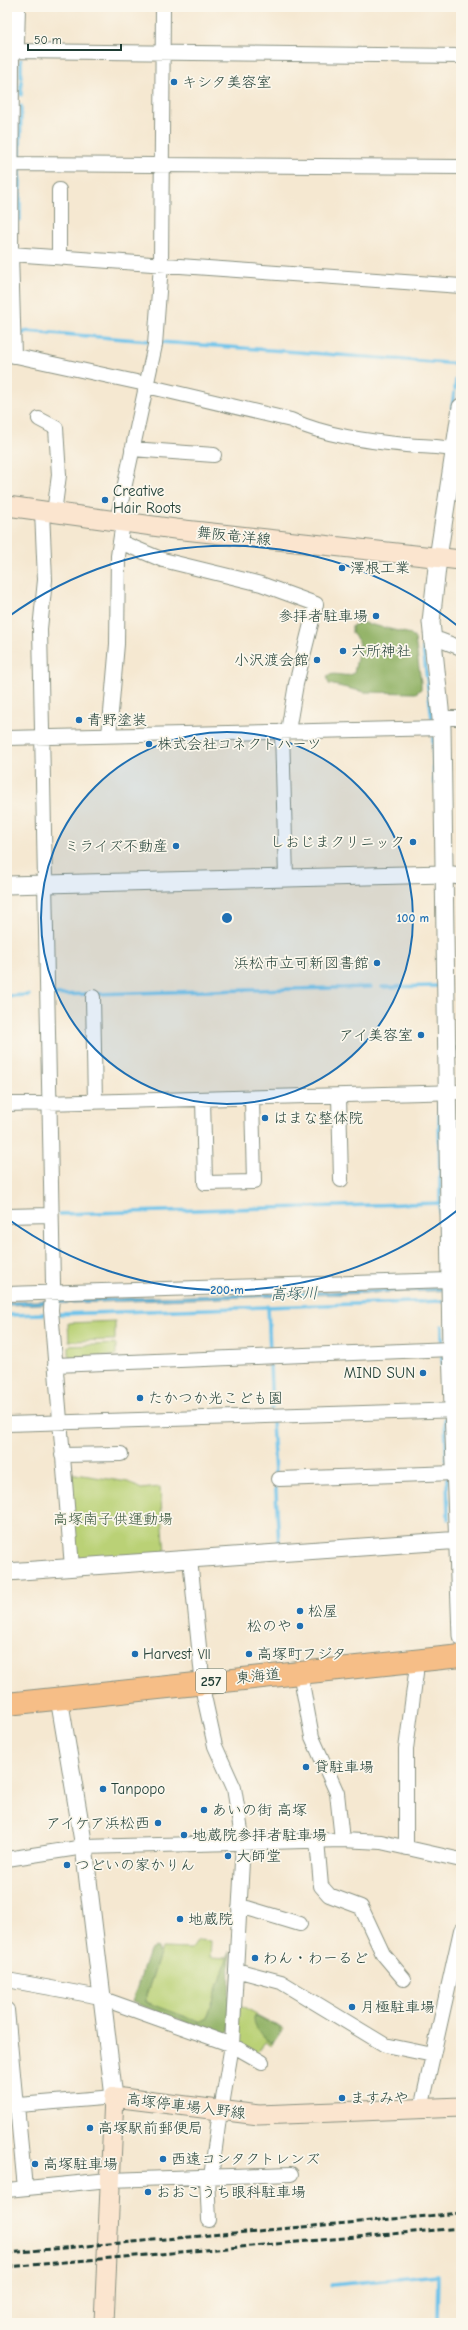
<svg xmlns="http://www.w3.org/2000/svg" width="468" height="2330" font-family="'Comic Neue','Klee One',sans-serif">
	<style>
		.green { fill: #bad176; stroke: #6c8755 }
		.forest { fill: #93b367; stroke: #59784e }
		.water { fill: #6dc3ea; stroke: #46808f }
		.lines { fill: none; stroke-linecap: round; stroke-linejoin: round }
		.stream { stroke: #6dc3ea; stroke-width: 3.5 }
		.minor-casing { stroke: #8a9282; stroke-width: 16 }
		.tertiary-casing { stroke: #8a9282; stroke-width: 19 }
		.secondary-casing { stroke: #8a9282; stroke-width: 21 }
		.trunk-casing { stroke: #8a9282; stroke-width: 24 }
		.minor { stroke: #fff; stroke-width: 14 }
		.tertiary { stroke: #fff; stroke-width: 17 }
		.secondary { stroke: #fbe5cf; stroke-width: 19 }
		.trunk { stroke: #f6be87; stroke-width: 22 }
		.rail { stroke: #1f3d34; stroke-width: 3; stroke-dasharray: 6 3; stroke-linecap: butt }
		.ring { fill: none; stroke: #1f6fb2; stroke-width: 2 }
		.poi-dot { fill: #1f6fb2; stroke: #fbf7ec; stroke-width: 1.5 }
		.labels { text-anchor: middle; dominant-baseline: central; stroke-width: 3.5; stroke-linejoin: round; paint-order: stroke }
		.shield { fill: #fbf7ec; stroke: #61756b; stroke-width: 1 }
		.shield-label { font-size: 14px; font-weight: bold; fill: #1f3d34 }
		.poi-label { font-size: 15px; fill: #1f3d34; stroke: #fbf7ec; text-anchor: start }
		.street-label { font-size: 15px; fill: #1f3d34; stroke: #fbf7ec }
		.park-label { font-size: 15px; fill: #3e5b41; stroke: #fbf7ec }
		.water-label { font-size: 16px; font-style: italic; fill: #325e62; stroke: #fbf7ec }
		.centre { fill: #1f6fb2; stroke: #fbf7ec; stroke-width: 2 }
		.ring-label { font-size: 12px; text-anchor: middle; font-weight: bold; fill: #1f6fb2; stroke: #fbf7ec; stroke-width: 3.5; stroke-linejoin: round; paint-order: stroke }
	</style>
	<rect width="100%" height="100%" fill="#fbf7ec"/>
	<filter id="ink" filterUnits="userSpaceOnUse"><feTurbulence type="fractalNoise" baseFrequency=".025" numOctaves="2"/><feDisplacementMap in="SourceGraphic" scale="8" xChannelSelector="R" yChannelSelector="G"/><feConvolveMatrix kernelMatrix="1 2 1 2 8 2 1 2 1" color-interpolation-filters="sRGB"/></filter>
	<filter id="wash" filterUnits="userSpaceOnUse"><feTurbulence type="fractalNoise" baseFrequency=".012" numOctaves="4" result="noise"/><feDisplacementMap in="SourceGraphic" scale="16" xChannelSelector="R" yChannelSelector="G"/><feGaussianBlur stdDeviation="0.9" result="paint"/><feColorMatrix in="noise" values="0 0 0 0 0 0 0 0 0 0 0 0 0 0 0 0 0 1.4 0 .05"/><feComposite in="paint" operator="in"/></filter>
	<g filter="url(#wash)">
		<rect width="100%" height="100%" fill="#f5e8d1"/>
		<!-- green -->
		<path class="green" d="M115,1321V1340L69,1341L68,1323Z
			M116,1344V1356L69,1357V1346Z
			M69,1473L128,1482L141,1489L160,1487L165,1554L82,1560L76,1556Z
			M197,1940L211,1941L210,1957L228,1958L207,2018L202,2022L150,2005L145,1999L162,1948L191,1949Z
			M238,2005L283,2029L272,2046L265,2042L256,2055L237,2044Z"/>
		<!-- forest -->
		<path class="forest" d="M360,622L411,634L415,639L421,682V689L416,693L365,692L329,684L327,676C336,671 346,679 354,673L360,643L352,633V626Z
			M155,1947L158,1948L160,1954L146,1995V2002L199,2022L207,2018L230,1951L229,2032L224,2037L132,2002L149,1951Z
			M257,2016L280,2028C281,2034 277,2042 271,2043C263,2039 253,2026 254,2017Z"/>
		<!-- water -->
		<path class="water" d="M461,1287V1290L7,1305V1302Z"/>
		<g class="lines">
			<!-- stream -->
			<path class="stream" d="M21,77V60
				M21,95V81
				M20,160L21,106
				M20,220V167
				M18,337L26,331L150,341
				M160,342L460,364
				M457,373L461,346
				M455,389L456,379
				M452,408L454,393
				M423,648L432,718
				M433,738L434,783
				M382,987L438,986
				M52,995L371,987
				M7,996L29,995
				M439,1103L441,1271
				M60,1214L442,1203
				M268,1306L270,1352
				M59,1314L442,1301
				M7,1315L44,1314
				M442,1326V1345
				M442,1354L443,1372
				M270,1364L272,1409
				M443,1377L444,1402
				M445,1419L447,1468
				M272,1421L279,1545
				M447,1478L448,1519
				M332,2285L438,2275L437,2323"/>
		</g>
	</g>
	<g filter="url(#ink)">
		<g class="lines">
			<defs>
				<path id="minor" d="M15,51L461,56
					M11,164L461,167
					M59,190V257
					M11,254L461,286
					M7,354L141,383L151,387L291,420C326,436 367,441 406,445C424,447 443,446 461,451
					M14,356L11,254L12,58L17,43L18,7
					M39,419L56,428L59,475L54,513
					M132,449L214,455
					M42,511L45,580L40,629L53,1284L51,1310L72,1567
					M117,521L155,345L161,265L163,7
					M120,542L163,560L261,584L316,604L296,684L288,731
					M431,641L440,640L461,648
					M441,718H461
					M282,731L286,878
					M109,735L117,644L118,556L123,522
					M7,738L442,728
					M93,997L95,1102
					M339,1096L341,1180
					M203,1099L205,1183L254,1182L252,1098
					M7,1104L461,1092
					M7,1216L51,1215
					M7,1294L450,1280
					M55,1365L451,1349
					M7,1424L461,1410
					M62,1455L121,1454
					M279,1479L455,1473
					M190,1559L204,1696L215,1746L234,1788L243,1843L232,2045L221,2111
					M300,1672L312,1737L337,1793L342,1840
					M317,1840L321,1886L329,1895L361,1907L383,1954L404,1979
					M406,1848V1749L416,1673L415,1659
					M7,1859L84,1847L342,1840L381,1842L461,1860
					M239,1908H247L300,1924
					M236,1970L281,1982L385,2045L433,2055
					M7,1980L95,1996L232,2045L262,2062
					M7,2010L16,2106
					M7,2106L114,2097
					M17,2106L25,2188
					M423,2108V2100L461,1930
					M207,2177L209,2220
					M211,2177L220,2111
					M7,2190L109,2180L291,2174"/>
				<path id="tertiary" d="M7,50L15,51
					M461,407L438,558L431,622L442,728L451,1349L461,1636
					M7,885L444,874L461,876
					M7,1572L461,1540
					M59,1698L84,1847L114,2097"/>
				<path id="secondary" d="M7,506L175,529L461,560
					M104,2323L114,2097L259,2115L461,2107"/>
				<path id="trunk" d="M7,1704L461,1656"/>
			</defs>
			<!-- minor casing -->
			<use href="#minor" class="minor-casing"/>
			<!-- tertiary casing -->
			<use href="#tertiary" class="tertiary-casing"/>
			<!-- secondary casing -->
			<use href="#secondary" class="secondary-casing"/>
			<!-- trunk casing -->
			<use href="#trunk" class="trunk-casing"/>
			<!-- minor -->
			<use href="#minor" class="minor"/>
			<!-- tertiary -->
			<use href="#tertiary" class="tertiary"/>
			<!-- secondary -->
			<use href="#secondary" class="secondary"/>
			<!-- trunk -->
			<use href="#trunk" class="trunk"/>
			<!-- rail -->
			<path class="rail" d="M7,2253L461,2213
				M7,2267L461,2228"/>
		</g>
	</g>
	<!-- distance rings -->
	<circle cx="227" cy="918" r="186" fill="#1f6fb2" fill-opacity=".12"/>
	<g class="ring">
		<circle cx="227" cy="918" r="186"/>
		<path d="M459 1209A372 372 0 0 1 8 1219M8 617A372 372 0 0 1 459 627"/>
	</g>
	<!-- markers -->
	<g class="poi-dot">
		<circle cx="174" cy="82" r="4"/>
		<circle cx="105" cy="500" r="4"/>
		<circle cx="342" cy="568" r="4"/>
		<circle cx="376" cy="616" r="4"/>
		<circle cx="343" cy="651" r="4"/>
		<circle cx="317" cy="660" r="4"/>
		<circle cx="79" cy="720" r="4"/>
		<circle cx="149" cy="744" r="4"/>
		<circle cx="413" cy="842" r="4"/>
		<circle cx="176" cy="846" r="4"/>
		<circle cx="377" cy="963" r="4"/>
		<circle cx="421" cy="1035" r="4"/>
		<circle cx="265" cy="1118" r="4"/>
		<circle cx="423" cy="1373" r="4"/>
		<circle cx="140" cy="1398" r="4"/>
		<circle cx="300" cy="1611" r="4"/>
		<circle cx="300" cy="1626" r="4"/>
		<circle cx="135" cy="1654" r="4"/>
		<circle cx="249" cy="1654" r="4"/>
		<circle cx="306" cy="1767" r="4"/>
		<circle cx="103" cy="1789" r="4"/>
		<circle cx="204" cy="1810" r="4"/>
		<circle cx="158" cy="1823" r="4"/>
		<circle cx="184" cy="1835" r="4"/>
		<circle cx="228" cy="1856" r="4"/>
		<circle cx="67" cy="1865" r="4"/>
		<circle cx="180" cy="1919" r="4"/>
		<circle cx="255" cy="1958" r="4"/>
		<circle cx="352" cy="2007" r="4"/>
		<circle cx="342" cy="2098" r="4"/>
		<circle cx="90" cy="2128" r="4"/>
		<circle cx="163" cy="2159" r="4"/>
		<circle cx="35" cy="2164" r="4"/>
		<circle cx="148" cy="2192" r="4"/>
	</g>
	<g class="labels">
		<!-- shield labels -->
		<rect class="shield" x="196" y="1669" width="30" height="24" rx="3"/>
		<g class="shield-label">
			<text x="211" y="1681">257</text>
		</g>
		<!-- poi labels -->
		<g class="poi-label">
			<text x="182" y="82">キシタ美容室</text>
			<text x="113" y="491">Creative<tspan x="113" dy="17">Hair Roots</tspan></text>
			<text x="350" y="568">澤根工業</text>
			<text x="368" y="616" text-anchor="end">参拝者駐車場</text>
			<text x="351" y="651">六所神社</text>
			<text x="309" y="660" text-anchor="end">小沢渡会館</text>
			<text x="87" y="720">青野塗装</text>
			<text x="157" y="744">株式会社コネクトハーツ</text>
			<text x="405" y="842" text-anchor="end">しおじまクリニック</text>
			<text x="168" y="846" text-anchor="end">ミライズ不動産</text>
			<text x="369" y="963" text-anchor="end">浜松市立可新図書館</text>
			<text x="413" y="1035" text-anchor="end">アイ美容室</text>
			<text x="273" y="1118">はまな整体院</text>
			<text x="415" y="1373" text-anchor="end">MIND SUN</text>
			<text x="148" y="1398">たかつか光こども園</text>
			<text x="308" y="1611">松屋</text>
			<text x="292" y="1626" text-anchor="end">松のや</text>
			<text x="143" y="1654">Harvest Ⅶ</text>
			<text x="257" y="1654">高塚町フジタ</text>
			<text x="314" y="1767">貸駐車場</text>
			<text x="111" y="1789">Tanpopo</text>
			<text x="212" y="1810">あいの街 高塚</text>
			<text x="150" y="1823" text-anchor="end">アイケア浜松西</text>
			<text x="192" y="1835">地蔵院参拝者駐車場</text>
			<text x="236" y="1856">大師堂</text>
			<text x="75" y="1865">つどいの家かりん</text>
			<text x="188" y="1919">地蔵院</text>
			<text x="263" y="1958">わん・わーるど</text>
			<text x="360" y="2007">月極駐車場</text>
			<text x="350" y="2098">ますみや</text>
			<text x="98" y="2128">高塚駅前郵便局</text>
			<text x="171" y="2159">西遠コンタクトレンズ</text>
			<text x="43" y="2164">高塚駐車場</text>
			<text x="156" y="2192">おおこうち眼科駐車場</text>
		</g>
		<!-- street labels -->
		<g class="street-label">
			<text transform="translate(234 536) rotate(6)">舞阪竜洋線</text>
			<text transform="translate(258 1676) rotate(-6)">東海道</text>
			<text transform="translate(186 2106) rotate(7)">高塚停車場入野線</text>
		</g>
		<!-- park labels -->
		<g class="park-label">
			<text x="113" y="1519">高塚南子供運動場</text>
		</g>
		<!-- water labels -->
		<g class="water-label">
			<text transform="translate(294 1294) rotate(-2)">高塚川</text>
		</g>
	</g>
	<circle cx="227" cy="918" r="6" class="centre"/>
	<g class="ring-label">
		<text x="413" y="922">100 m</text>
		<text x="227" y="1294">200 m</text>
	</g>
	<!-- margin -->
	<rect width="468" height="2330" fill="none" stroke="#fbf7ec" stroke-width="24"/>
	<!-- scale -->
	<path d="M28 44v6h93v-6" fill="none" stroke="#1f3d34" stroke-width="2"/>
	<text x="34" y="44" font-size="12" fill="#1f3d34" stroke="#fbf7ec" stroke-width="3" paint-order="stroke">50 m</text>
</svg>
